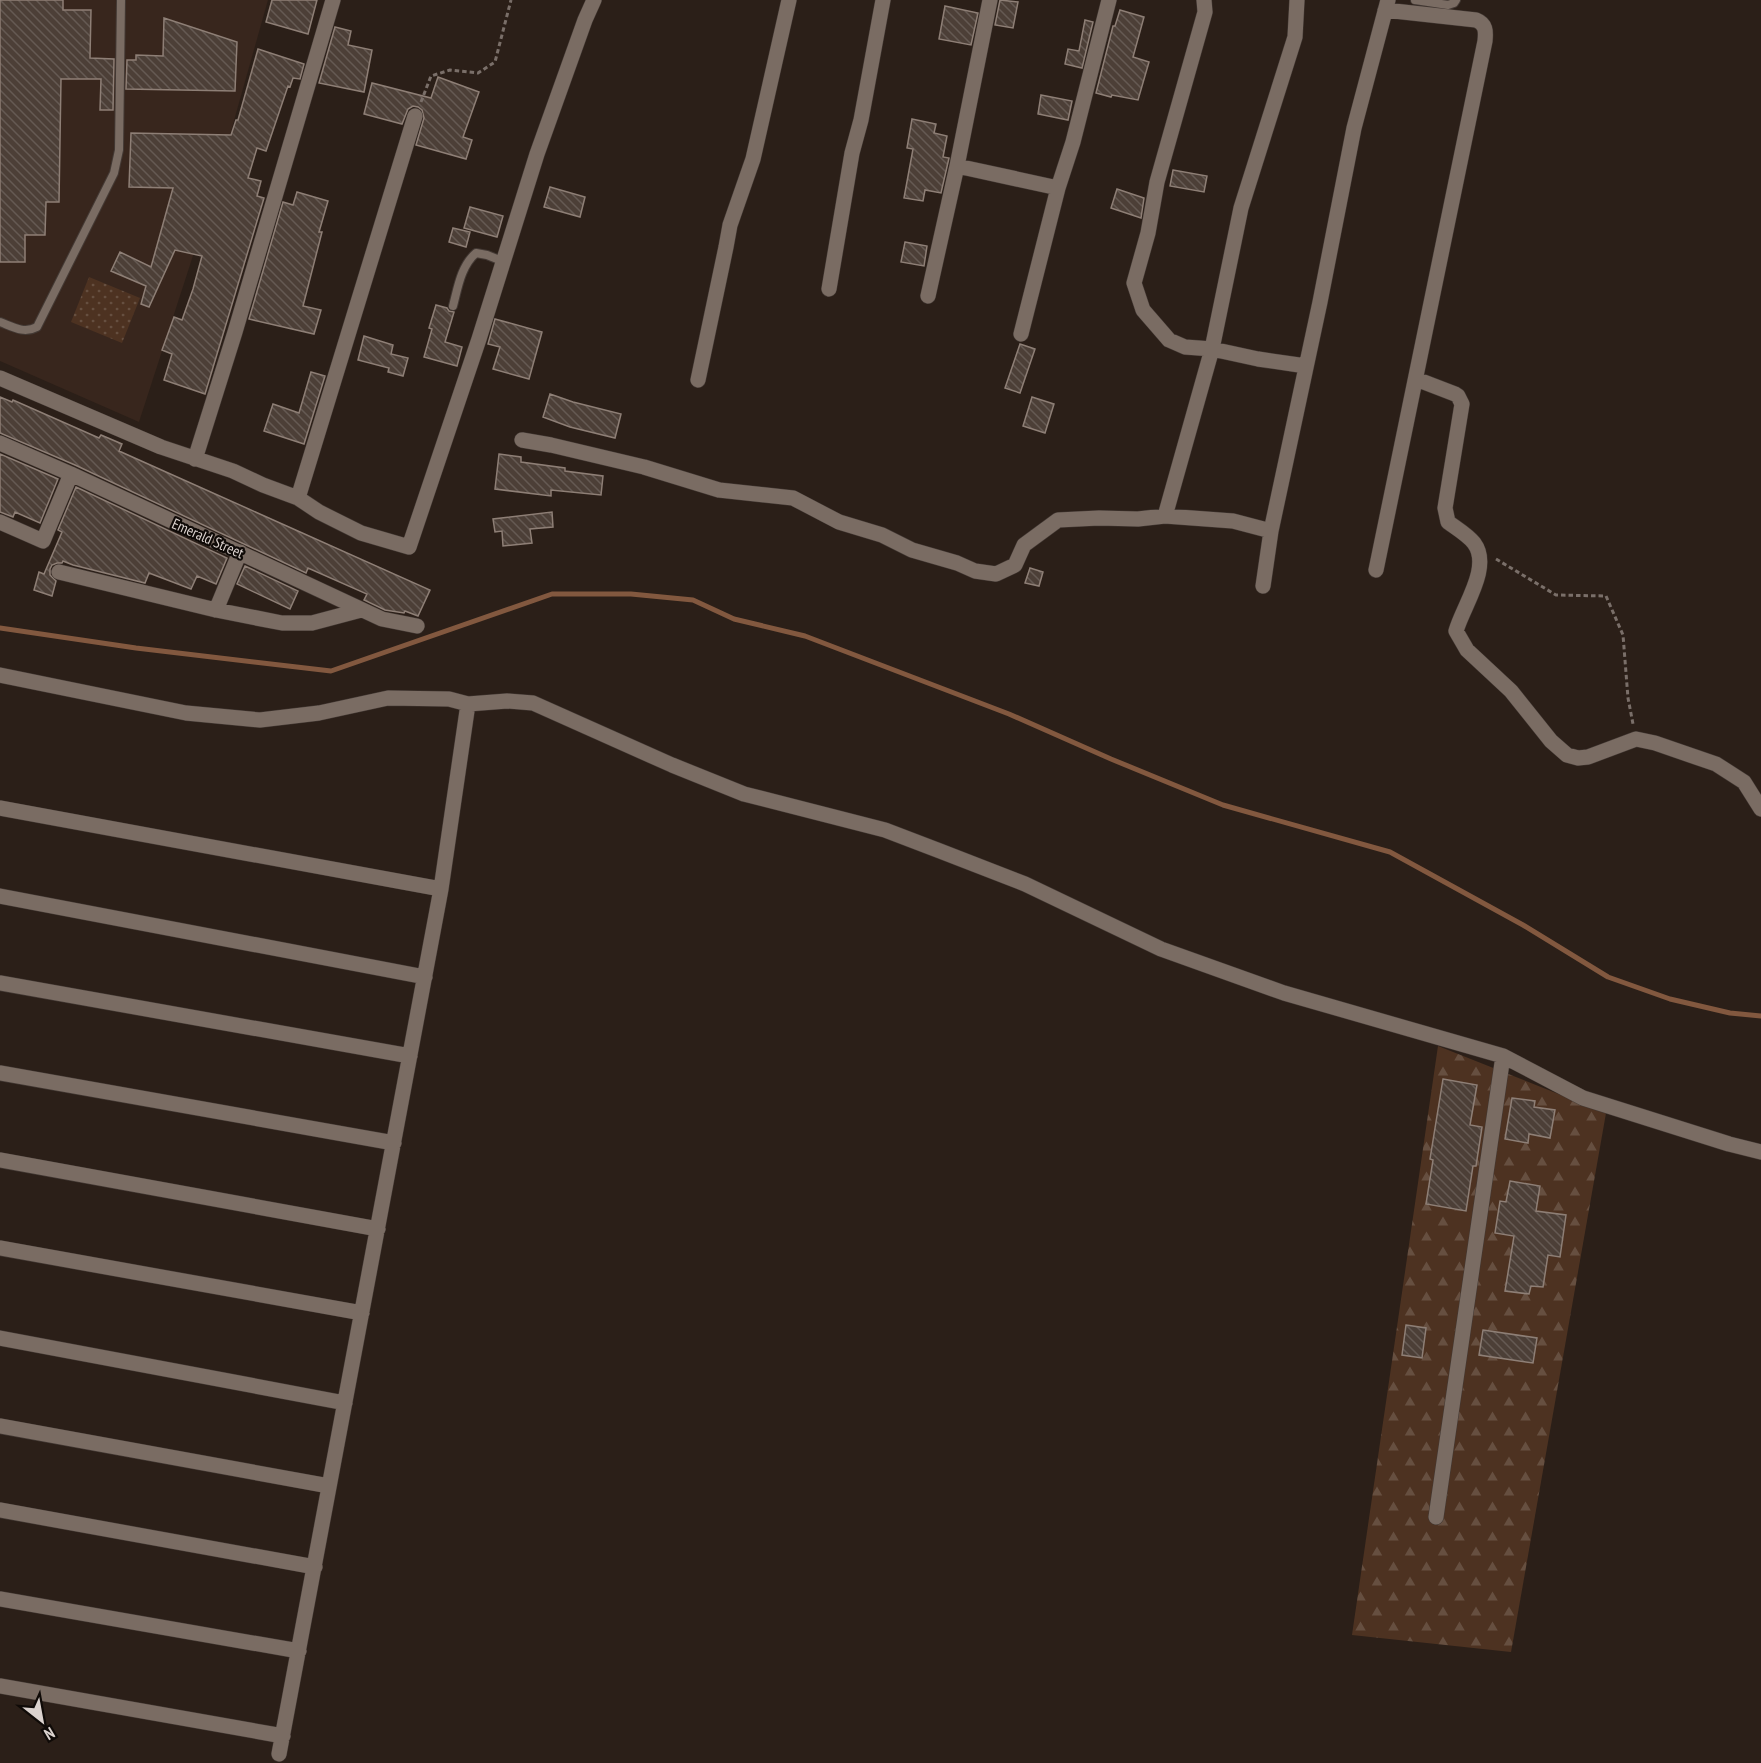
<svg xmlns="http://www.w3.org/2000/svg" width="1761" height="1763" font-family="'PT Sans Narrow',sans-serif">
	<style>
		.built { fill: #38261d }
		.forest { fill: url(#forest-firs) }
		.park { fill: url(#park-dots) }
		.lines { fill: none; stroke-linecap: round; stroke-linejoin: round }
		.stream { stroke: #82583f; stroke-width: 5 }
		.building { fill: url(#building-back-hatch); stroke: #8e7f76; stroke-width: 1.5 }
		.lane-casing { stroke: #433934; stroke-width: 10 }
		.street-casing { stroke: #433934; stroke-width: 16 }
		.path { stroke: #7a6f69; stroke-width: 3; stroke-dasharray: 4.5 3; stroke-linecap: butt }
		.lane { stroke: #7a6c63; stroke-width: 8 }
		.street { stroke: #7a6c63; stroke-width: 15 }
		.labels { text-anchor: middle; dominant-baseline: central; stroke-width: 4.5; stroke-linejoin: round; paint-order: stroke }
		.street-label { font-size: 15px; fill: #dbd2ce; stroke: #0f0a07 }
	</style>
	<defs>
		<pattern id="forest-firs" width="22" height="20" patternUnits="userSpaceOnUse" patternTransform="scale(1.5)"><rect width="22" height="20" fill="#4d3221"/><path d="M5 1l3.5 6h-7zM16 11l3.5 6h-7z" fill="#664f40"/></pattern>
		<pattern id="park-dots" width="8" height="8" patternUnits="userSpaceOnUse" patternTransform="scale(1.5)"><rect width="8" height="8" fill="#4d3221"/><path d="M2 2h.1M6 6h.1" fill="none" stroke="#664f40" stroke-width="1.8" stroke-linecap="round"/></pattern>
		<pattern id="building-back-hatch" width="6" height="6" patternUnits="userSpaceOnUse" patternTransform="scale(1.5)"><rect width="6" height="6" fill="#4c3f37"/><path d="M-1 5l2 2M0 0l6 6M5-1l2 2" fill="none" stroke="#655a53"/></pattern>
	</defs>
	<rect width="100%" height="100%" fill="#2b1f18"/>
	<!-- built -->
	<path class="built" d="M0,0H268L215,188L139,422L0,361Z"/>
	<!-- forest -->
	<path class="forest" d="M1438,1046L1606,1113L1511,1652L1352,1635Z"/>
	<!-- park -->
	<path class="park" d="M89,277L140,298L122,343L71,322Z"/>
	<g class="lines">
		<!-- stream -->
		<path class="stream" d="M0,628L136,648L331,671L552,594H631L693,600L734,619L805,636L1009,714L1111,759L1223,805L1390,852L1523,925L1608,977L1670,999L1730,1013L1761,1016"/>
	</g>
	<!-- building -->
	<path class="building" d="M0,0H63V10H91L90,58L114,59L113,110H100L101,79H61L59,202H46L45,235H25V262H0Z
		M272,0H317L308,34L266,22Z
		M1000,0L1018,2L1013,28L995,25Z
		M945,6L978,13L971,45L939,39Z
		M1120,10L1144,17L1133,57L1149,62L1138,100L1112,95L1111,97L1096,93L1113,26H1115Z
		M164,18L237,42L235,91L126,89L127,60H136V55L163,56Z
		M1085,20L1093,22L1082,68L1065,64L1068,49L1079,51Z
		M335,27L351,31L348,45L372,50L364,92L319,83Z
		M258,49L304,64L300,79L293,78L290,87L288,86L266,151L257,148L248,178L261,181L257,196L264,198L205,394L164,380L172,354L162,350L174,317L182,320L193,289L202,256L175,250L149,307L141,304L146,286L111,271L120,252L151,267L173,188L129,187L131,133L231,135L236,120H238Z
		M438,77L479,92L463,137L472,140L466,159L416,145L424,118L422,110L418,107L413,106L408,109L402,124L364,114L372,83L431,98Z
		M1041,95L1072,101L1068,120L1038,114Z
		M912,119L936,124L934,133L947,136L943,157L949,158L941,193L925,190L923,201L904,198L913,149L907,148Z
		M1173,170L1207,176L1204,192L1170,186Z
		M550,187L585,197L580,217L544,207Z
		M1117,189L1144,198L1141,218L1111,208Z
		M297,192L328,201L319,232H322L303,306L321,310L314,334L249,319L283,202L293,205Z
		M470,207L503,216L497,237L464,228Z
		M453,228L470,232L466,247L449,242Z
		M905,242L927,246L924,266L901,262Z
		M436,305L447,308L449,311L454,312L445,342L462,347L457,366L424,357L432,329L429,328Z
		M495,319L542,332L529,379L493,369L500,347L488,344Z
		M364,336L393,345L391,354L408,358L403,376L388,372L389,368L358,360Z
		M1020,344L1035,349L1020,393L1005,388Z
		M311,372L325,376L304,444L264,431L273,404L299,413Z
		M550,394L573,402L621,414L615,438L570,427L543,417Z
		M0,397L12,402L13,400L99,438L101,435L122,444L119,451L430,590L418,616L405,611L404,613L385,610L364,600L367,594L308,568L306,573L75,465L0,433Z
		M1032,397L1054,404L1045,433L1023,426Z
		M0,454L58,479L40,523L15,512L13,517L0,512Z
		M499,454L521,457V462L565,468V471L603,476L601,495L551,490V496L495,489Z
		M76,487L227,558L216,584L197,576L191,589L149,573L145,583L73,565L63,561L62,563H57L52,565L50,569V575L56,581L52,596L34,590L39,572L44,574L62,532L58,530Z
		M552,512L553,527L530,529L532,543L503,546L502,531L495,532L493,519Z
		M245,566L298,591L290,609L237,584Z
		M1030,568L1043,572L1039,586L1025,583Z
		M1443,1079L1477,1085L1470,1125L1482,1127L1476,1166H1473L1466,1211L1426,1204L1433,1160L1430,1159Z
		M1512,1098L1535,1101L1534,1107L1555,1110L1550,1138L1529,1134L1528,1143L1505,1139Z
		M1510,1181L1540,1186L1536,1211L1566,1215L1560,1257L1548,1255L1543,1287L1531,1286L1529,1294L1505,1291L1514,1236L1495,1233L1500,1201L1506,1202Z
		M1406,1325L1426,1328L1422,1358L1402,1355Z
		M1483,1330L1537,1338L1533,1363L1479,1355Z"/>
	<g class="lines">
		<defs>
			<path id="lane" d="M1415,0L1448,5L1454,3L1456,0
				M453,306C458,287 461,266 476,253L487,255L502,261
				M0,322C13,327 24,334 37,327L114,173L119,150L121,0"/>
			<path id="street" d="M990,0L957,166L1058,188
				M1204,0L1205,12L1157,182L1148,233L1134,283L1143,310L1169,340L1185,347L1212,349L1258,359L1306,366
				M829,289L852,153L861,120L883,0
				M928,296L957,166
				M1021,334L1058,188L1073,142L1109,0
				M0,378L161,447L233,471L263,485L298,498L319,512L361,533L409,547L479,339L537,154L585,20L594,0
				M1416,379L1455,394L1458,396L1462,404L1445,508L1448,522C1456,528 1468,535 1474,543C1492,567 1463,606 1456,631L1467,650L1511,691L1551,741L1567,755L1578,758L1588,757L1636,739L1655,743L1716,764L1744,782L1761,809
				M698,380L726,247L730,225L753,159L789,0
				M522,440L551,445L644,467L719,490L793,498L839,522L882,535L912,550L957,563L975,571L996,574L1015,565L1024,545L1058,520L1099,518L1138,519L1165,516L1212,349L1241,208L1295,37L1297,0
				M0,443L71,474L382,619L417,626
				M195,459L235,332L333,0
				M298,498L415,116
				M1165,516L1233,521L1271,531
				M0,522L43,541L71,474
				M1376,570L1485,41C1486,31 1486,24 1476,20L1385,10
				M59,572L216,610L282,623H312L361,610
				M1263,586L1271,531L1320,302L1354,128L1388,0
				M216,610L240,552
				M0,675L186,713L260,720L319,713L388,698L449,699L468,704L507,701L533,703L672,765L744,794L885,830L940,851L1025,884L1161,949L1284,993L1503,1056L1583,1098L1729,1144L1761,1152
				M0,808L441,889
				M0,896L425,977
				M0,983L410,1056
				M0,1073L394,1143
				M0,1160L378,1229
				M0,1248L362,1313
				M0,1338L345,1403
				M0,1426L329,1486
				M0,1510L315,1567
				M1436,1517L1503,1056
				M0,1599L299,1651
				M0,1686L283,1736
				M279,1754L441,889L468,704"/>
		</defs>
		<!-- lane casing -->
		<use href="#lane" class="lane-casing"/>
		<!-- street casing -->
		<use href="#street" class="street-casing"/>
		<!-- path -->
		<path class="path" d="M421,102L431,76L450,70L478,73L495,62L511,0
			M1496,559L1556,595L1606,596L1623,635L1628,698L1633,724"/>
		<!-- lane -->
		<use href="#lane" class="lane"/>
		<!-- street -->
		<use href="#street" class="street"/>
	</g>
	<g class="labels">
		<!-- street labels -->
		<g class="street-label">
			<text transform="translate(208 538) rotate(24)">Emerald Street</text>
		</g>
	</g>
	<!-- north arrow -->
	<g transform="translate(42 1721) rotate(149)" stroke="#0f0a07" stroke-width="4.5" paint-order="stroke">
	<path d="M0-4.5L10 22L0 15L-10 22Z" fill="#dbd2ce"/>
	<text y="-9" font-size="16" font-weight="bold" text-anchor="middle" fill="#dbd2ce">N</text>
	</g>
</svg>
